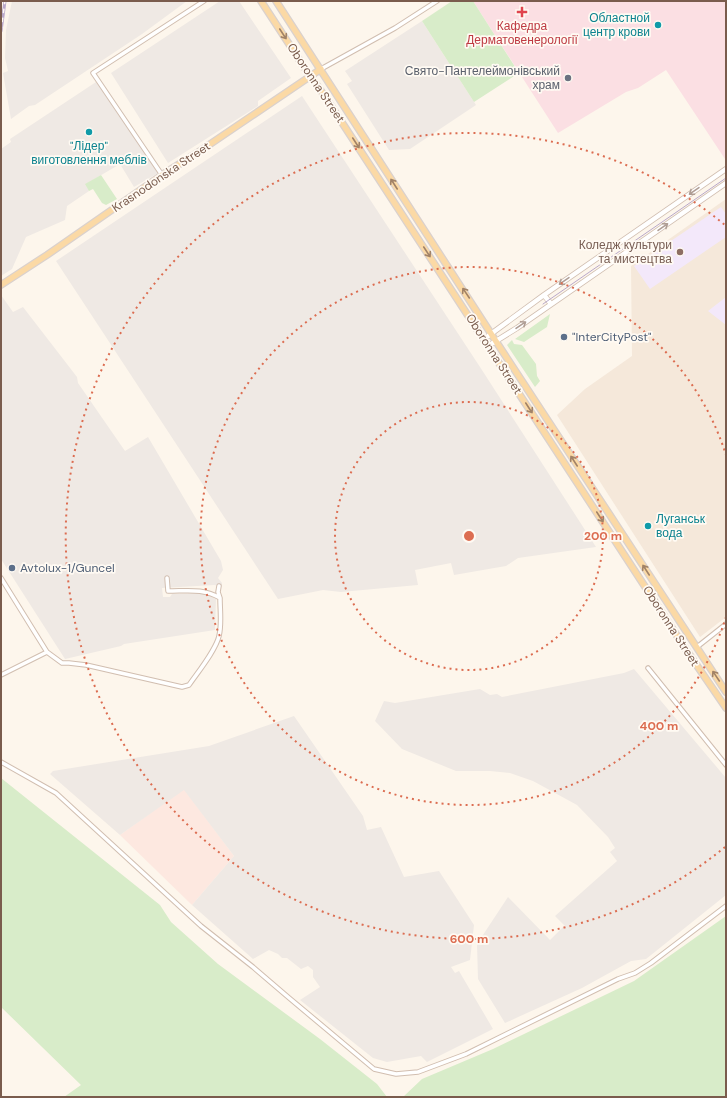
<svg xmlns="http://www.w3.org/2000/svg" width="727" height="1098" font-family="'DM Sans',sans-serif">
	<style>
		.residential { fill: #f5e8da }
		.commercial { fill: #fde8e0 }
		.industrial { fill: #efe9e4 }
		.education { fill: #f3e8fa }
		.medical { fill: #fbdfe3 }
		.green { fill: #d8ecc9 }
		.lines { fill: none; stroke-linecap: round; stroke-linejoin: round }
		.minor-casing { stroke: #d1beb0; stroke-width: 5.5 }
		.tertiary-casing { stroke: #d1beb0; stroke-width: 6 }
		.primary-casing { stroke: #dad1cd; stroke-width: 8 }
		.minor { stroke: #fff; stroke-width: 3.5 }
		.tertiary { stroke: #fff; stroke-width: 4.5 }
		.primary { stroke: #fbd9a5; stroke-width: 5.5 }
		.tram { stroke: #b9a8c9; stroke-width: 1 }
		.rail-casing { stroke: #b9a8c9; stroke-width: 3 }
		.rail { stroke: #fffaf3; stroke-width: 1.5; stroke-dasharray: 4.5; stroke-linecap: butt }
		.oneway { stroke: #a18267 }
		.oneway2 { stroke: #af9d94 }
		.ring { fill: none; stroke: #dc6d51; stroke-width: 2; stroke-dasharray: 2 4 }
		.health-dot { fill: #e0444e; stroke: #fffaf3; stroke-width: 1.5 }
		.culture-dot { fill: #0f9aa8; stroke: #fffaf3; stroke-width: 1.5 }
		.worship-dot { fill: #6b7280; stroke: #fffaf3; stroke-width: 1.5 }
		.education-dot { fill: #8d6e63; stroke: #fffaf3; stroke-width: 1.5 }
		.service-dot { fill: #5c6f8a; stroke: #fffaf3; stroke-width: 1.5 }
		.labels { text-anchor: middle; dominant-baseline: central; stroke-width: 3.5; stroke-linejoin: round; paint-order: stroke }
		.culture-label { font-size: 12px; fill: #0d838f; stroke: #fffaf3; text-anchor: end }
		.health-label { font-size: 12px; fill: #be3a42; stroke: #fffaf3 }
		.worship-label { font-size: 12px; fill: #5b616d; stroke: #fffaf3; text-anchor: end }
		.street-label { font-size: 12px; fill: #7a5c4d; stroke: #fffaf3 }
		.education-label { font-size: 12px; fill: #785e54; stroke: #fffaf3; text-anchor: end }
		.service-label { font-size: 12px; fill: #4e5e75; stroke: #fffaf3; text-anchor: start }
		.centre { fill: #dc6d51; stroke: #fffaf3; stroke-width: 2 }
		.ring-label { font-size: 12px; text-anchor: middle; font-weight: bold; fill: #dc6d51; stroke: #fffaf3; stroke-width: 3.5; stroke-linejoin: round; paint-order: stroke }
	</style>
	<rect width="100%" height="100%" fill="#fdf6ec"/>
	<!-- residential -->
	<path class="residential" d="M726,199V617L700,637L557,415L585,389L632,356L631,266Z"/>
	<!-- commercial -->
	<path class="commercial" d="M184,789L234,856L192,905L120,835Z"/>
	<!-- industrial -->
	<path class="industrial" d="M12,1H187L142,34L35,105L29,106L11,119L3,73L8,71L5,58L6,30Z
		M220,1H239L291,78L258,101V106L168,163L111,73Z
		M422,21L476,105L410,149L389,150L347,84L352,81L345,71Z
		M96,82L158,173L134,187L120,164L86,184L89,191L67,206L65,220L26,237L12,269L1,276V149L11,142L10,139Z
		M302,96L480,367L596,547L518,558L506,566L454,575L451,563L415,570L418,585L341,592L323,590L278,599L56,261Z
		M1,295L13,312L23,307L77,377L78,383L125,451L148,437L221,561L223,570L218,578L222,583V586L214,585L162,588L163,597H170L172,594L202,593L216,599L215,630L124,644L121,646L65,659L1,559Z
		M634,669L726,778V895L646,959L631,961L582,988L505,1023L478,979L477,944L508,897L550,940L564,926L569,930L555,916L617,861L610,852L615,848L608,837L577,805L533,781L510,773L490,771H456L402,749L375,721L384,701L395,703L480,689L490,695L497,694L502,697L624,673Z
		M294,716L363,816L367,830L381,827L404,877L439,871L474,925L470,960L451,967L455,973L459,971L493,1029L427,1062L421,1056L387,1062L373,1058L300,1000L320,987L313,977V970L308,966L301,969L287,958H282L278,954L269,950L253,959L192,905L234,856L184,790L120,835L50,774L53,771L209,746Z"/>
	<!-- education -->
	<path class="education" d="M721,207L726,214V237L650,289L634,266Z
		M726,297V325L708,311Z"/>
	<!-- medical -->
	<path class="medical" d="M473,1H726V158L725,159L666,70L638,88L626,92L558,133Z"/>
	<!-- green -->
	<path class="green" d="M452,1H473L519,73L474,102L422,21Z
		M101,175L117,199L106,205L102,203L93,189L89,191L85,184Z
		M550,314L547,327L524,342L515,339Z
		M512,340L514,344L522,345L536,364L537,376L540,381L535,387L507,345Z
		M1,778L160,905L171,922L218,964L320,1039L377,1084L387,1097H64L81,1085L1,1007Z
		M726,916V1097H403L422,1079L493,1049L634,981Z"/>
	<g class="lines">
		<defs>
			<path id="minor" d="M321,69L395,28L437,1
				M162,175L93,73L204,1
				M1,578L47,652L62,663H69L86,665L182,687L189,685C198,672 216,650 219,636C222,624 220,611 220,598C203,588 188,591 168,591L167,578
				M219,586L218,592L220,598
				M697,647L726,624
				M648,668L726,765
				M1,675L47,652
				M1,762L56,793L201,926L253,967L288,997L374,1069L396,1074L418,1072L466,1054L618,979L635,973L651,963L726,906"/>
			<path id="tertiary" d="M544,295L551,304
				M484,339L544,295L726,169
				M488,346L517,328L726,183"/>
			<path id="primary" d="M261,1L304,67L324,95L687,651L726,708
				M276,1L499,346L726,692
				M1,285L47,255L162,175L197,153L321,69"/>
		</defs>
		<!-- minor casing -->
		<use href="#minor" class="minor-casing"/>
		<!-- tertiary casing -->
		<use href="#tertiary" class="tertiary-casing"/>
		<!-- primary casing -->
		<use href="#primary" class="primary-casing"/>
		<!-- minor -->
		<use href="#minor" class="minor"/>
		<!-- tertiary -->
		<use href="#tertiary" class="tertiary"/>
		<!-- primary -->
		<use href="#primary" class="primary"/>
		<!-- tram -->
		<path class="tram" d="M543,304L726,178"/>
		<defs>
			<path id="rail" d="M1,31L5,1"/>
		</defs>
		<!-- rail casing -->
		<use href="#rail" class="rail-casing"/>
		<!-- rail -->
		<use href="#rail" class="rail"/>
	</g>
	<!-- one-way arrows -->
	<defs><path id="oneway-shaft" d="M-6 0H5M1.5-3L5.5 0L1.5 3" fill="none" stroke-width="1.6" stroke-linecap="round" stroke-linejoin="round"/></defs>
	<g class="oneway">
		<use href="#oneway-shaft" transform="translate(283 34) rotate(57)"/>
		<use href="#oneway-shaft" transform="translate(356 143) rotate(57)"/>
		<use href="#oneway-shaft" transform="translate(394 184) rotate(-123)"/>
		<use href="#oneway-shaft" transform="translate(427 252) rotate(57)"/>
		<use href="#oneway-shaft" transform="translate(466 293) rotate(-124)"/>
		<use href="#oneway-shaft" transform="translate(529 408) rotate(57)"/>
		<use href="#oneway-shaft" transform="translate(574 461) rotate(-123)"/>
		<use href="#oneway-shaft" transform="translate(600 517) rotate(57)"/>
		<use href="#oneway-shaft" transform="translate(646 570) rotate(-123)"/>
		<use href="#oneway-shaft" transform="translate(716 676) rotate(-124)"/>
	</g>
	<g class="oneway2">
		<use href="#oneway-shaft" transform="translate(694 191) rotate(145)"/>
		<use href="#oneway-shaft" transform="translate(663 227) rotate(-35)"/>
		<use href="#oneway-shaft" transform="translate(564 281) rotate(145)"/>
		<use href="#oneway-shaft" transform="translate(521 325) rotate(-34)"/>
	</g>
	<!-- distance rings -->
	<g class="ring">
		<circle cx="469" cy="536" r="134"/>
		<path d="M726 617A269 269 0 1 1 726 455"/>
		<path d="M725 847A403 403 0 1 1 725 225"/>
	</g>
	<!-- markers -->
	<path class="health-dot" d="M520 6h4v4h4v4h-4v4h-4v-4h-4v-4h4z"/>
	<g class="culture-dot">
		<circle cx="658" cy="25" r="4"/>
		<circle cx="89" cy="132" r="4"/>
		<circle cx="648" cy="526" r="4"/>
	</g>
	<circle class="worship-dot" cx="568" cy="78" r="4"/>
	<circle class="education-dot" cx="680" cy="252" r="4"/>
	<g class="service-dot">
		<circle cx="564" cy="337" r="4"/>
		<circle cx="12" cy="568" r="4"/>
	</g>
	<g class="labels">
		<!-- culture labels -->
		<g class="culture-label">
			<text x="650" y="18">Областной<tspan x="650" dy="14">центр крови</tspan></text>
			<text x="89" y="146" text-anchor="middle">"Лідер"<tspan x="89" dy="14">виготовлення меблів</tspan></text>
			<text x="656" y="519" text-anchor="start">Луганськ<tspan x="656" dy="14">вода</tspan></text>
		</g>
		<!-- health labels -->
		<g class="health-label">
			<text x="522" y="26">Кафедра<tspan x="522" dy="14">Дерматовенерології</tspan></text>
		</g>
		<!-- worship labels -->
		<g class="worship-label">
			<text x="560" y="71">Свято-Пантелеймонівський<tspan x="560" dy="14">храм</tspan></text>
		</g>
		<!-- street labels -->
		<g class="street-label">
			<text transform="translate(316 83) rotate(56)">Oboronna Street</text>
			<text transform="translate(161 177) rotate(-34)">Krasnodonska Street</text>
			<text transform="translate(494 354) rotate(57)">Oboronna Street</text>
			<text transform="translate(671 626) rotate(57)">Oboronna Street</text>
		</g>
		<!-- education labels -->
		<g class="education-label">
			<text x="672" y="245">Коледж культури<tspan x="672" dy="14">та мистецтва</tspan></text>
		</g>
		<!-- service labels -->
		<g class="service-label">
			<text x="572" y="337">"InterCityPost"</text>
			<text x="20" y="568">Avtolux-1/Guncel</text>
		</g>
	</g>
	<circle cx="469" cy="536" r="6" class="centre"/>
	<g class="ring-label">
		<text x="603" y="540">200 m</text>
		<text x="659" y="730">400 m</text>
		<text x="469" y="943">600 m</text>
	</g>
	<!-- border -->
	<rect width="727" height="1098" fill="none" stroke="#7a5c4d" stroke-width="4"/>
</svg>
